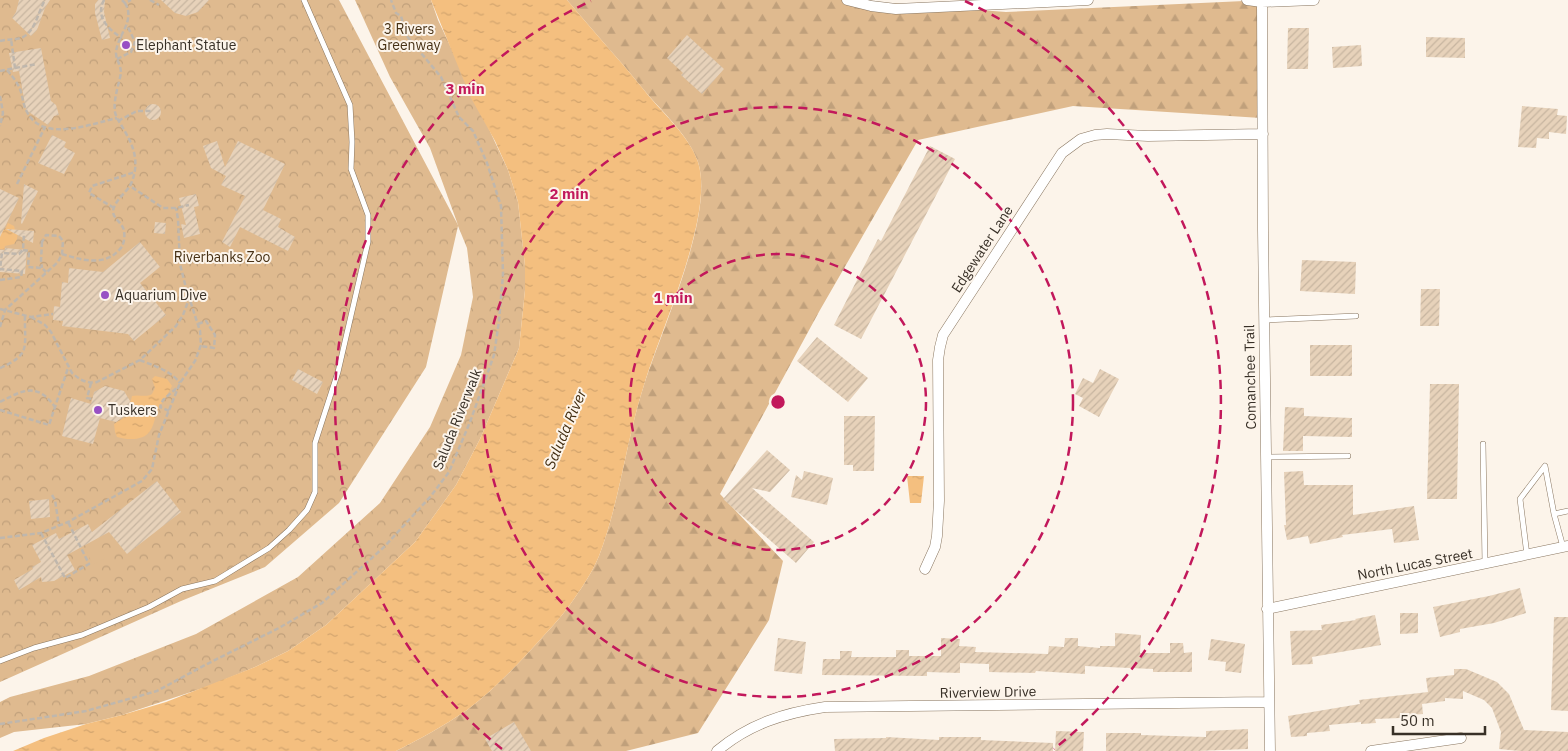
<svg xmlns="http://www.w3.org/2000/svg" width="1568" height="751" font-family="'IBM Plex Sans',sans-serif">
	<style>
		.forest { fill: url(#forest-firs) }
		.park { fill: url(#park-crowns) }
		.garden { fill: #dfba8f }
		.water { fill: url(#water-ripples) }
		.building { fill: url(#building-hatch) }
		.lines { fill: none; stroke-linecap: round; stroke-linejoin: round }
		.service-casing { stroke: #897660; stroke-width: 6 }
		.minor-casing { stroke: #897660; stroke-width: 11 }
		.path { stroke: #bfb7ad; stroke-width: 2.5; stroke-dasharray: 5 2.5; stroke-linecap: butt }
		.service { stroke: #fff; stroke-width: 5 }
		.minor { stroke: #fff; stroke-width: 10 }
		.ring { fill: none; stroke: #c2185b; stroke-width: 2.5; stroke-dasharray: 9 6 }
		.poi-dot { fill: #9850c4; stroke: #fcf4ea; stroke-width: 2 }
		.labels { text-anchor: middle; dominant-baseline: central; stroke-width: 4; stroke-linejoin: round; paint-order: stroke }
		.park-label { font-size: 14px; fill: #473115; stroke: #fcf4ea }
		.poi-label { font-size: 14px; fill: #383027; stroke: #fcf4ea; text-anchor: start }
		.street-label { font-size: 14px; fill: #383027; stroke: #fcf4ea }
		.water-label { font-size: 15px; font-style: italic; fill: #402b0e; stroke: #fcf4ea }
		.centre { fill: #c2185b; stroke: #fcf4ea; stroke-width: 2.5 }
		.ring-label { font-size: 15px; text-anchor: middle; font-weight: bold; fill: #c2185b; stroke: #fcf4ea; stroke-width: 4; stroke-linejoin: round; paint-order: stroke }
	</style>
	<defs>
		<pattern id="forest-firs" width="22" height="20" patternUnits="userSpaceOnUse" patternTransform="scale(1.25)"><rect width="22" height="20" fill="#dfba8f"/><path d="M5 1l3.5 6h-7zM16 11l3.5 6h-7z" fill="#c0a07b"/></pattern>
		<pattern id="park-crowns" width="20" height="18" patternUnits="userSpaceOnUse" patternTransform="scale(1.25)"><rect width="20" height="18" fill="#dfba8f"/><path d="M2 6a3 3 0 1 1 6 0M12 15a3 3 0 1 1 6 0" fill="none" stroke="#c0a07b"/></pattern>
		<pattern id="water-ripples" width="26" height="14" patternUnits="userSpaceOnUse" patternTransform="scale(1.25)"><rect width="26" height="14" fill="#f4bf7f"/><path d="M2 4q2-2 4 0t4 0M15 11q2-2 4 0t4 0" fill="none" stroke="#d2a46e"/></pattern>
		<pattern id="building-hatch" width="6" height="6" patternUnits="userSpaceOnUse" patternTransform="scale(1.25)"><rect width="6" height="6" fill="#e7d2ba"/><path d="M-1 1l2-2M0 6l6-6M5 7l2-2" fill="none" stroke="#c7b5a0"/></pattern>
	</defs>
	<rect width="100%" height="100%" fill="#fcf4ea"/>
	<!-- forest -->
	<path class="forest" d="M567,0H848L1006,12L1266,0L1261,118L1073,106L918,140L820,310L720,494L783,561L769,620L698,733L626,751H396C420,739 444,726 467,710C493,691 517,665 539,641C551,628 564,614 574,599C583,586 593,571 599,556C620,501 626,441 644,385C661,331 715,215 698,162C688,134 662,112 644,90C619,59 592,30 567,0Z"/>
	<!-- park -->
	<path class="park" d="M0,0H339L458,225L430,148L390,77L355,0H431L438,20L508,170L518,202L525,266V290L519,348L480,439L456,485L415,542L326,625L288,651L255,667L209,686L122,715L86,724L14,732L0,738V702L10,697L89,676L196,634L298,577L380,503L430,427L461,355L473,297L467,248L458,226L426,367L339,503L265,567L181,601L0,682Z"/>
	<!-- garden -->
	<path class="garden" d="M97,542L105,558L93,565L85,548Z"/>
	<!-- water -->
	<path class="water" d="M431,0H567C592,30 619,59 644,90C661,112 689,135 698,162C715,215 660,331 644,385C626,441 620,501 599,556C593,571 583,586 574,599C564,614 551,628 539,641C517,665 493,691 467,710C444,726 420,739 396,751H13L44,738L86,724L122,715L166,702L255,667L288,651L326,625L415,542L456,485L480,439L519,348L525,290V266L518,202L508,170L495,141L471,98Z
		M8,223L14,226L15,230H18L17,239L14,244L5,246L4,249H0V228L5,230Z
		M155,376L167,379L172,386C169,393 163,399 160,406C155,414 155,424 150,431C144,441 127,440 117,437L115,432L114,424L127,416L132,396C139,394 146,398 152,394L155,388L152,379Z
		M907,476H924L921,503H910Z"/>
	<!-- building -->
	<path class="building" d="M19,0H50L45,8L37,30L31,36L12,18L16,12Z
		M98,0H105L104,12L110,38L102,40L95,13V4Z
		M161,0H209L198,12L186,16L175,13Z
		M1288,28H1309L1308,69H1287Z
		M687,35L724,69L702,94L681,75L683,73L667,58Z
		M1426,37L1465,38V58L1426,57Z
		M1361,45L1362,66L1333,68L1332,47Z
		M41,48L51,101L56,105L59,115L54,116L48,125L26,110L19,71L13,72L9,53Z
		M145 112a8 8 0 1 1 16 0a8 8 0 1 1-16 0Z
		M1522,106L1558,109L1557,115L1567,116L1566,134L1549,132V139L1537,138L1536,148L1518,147Z
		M52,135L66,142L64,147L75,153L64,174L38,163Z
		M217,141L225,167L238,141L285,164L263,210L281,219L278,227L295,237L288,251L240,227L230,247L222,242L245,196L221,185L226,176L211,168L203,146Z
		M930,146L955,159L861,339L834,325L878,239L881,241Z
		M24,184L38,191L22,224L21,223Z
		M0,189L19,198L0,237Z
		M196,194L199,206L194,207L200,234L184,238L181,224L186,225L179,198Z
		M155,222L166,223L165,234L154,233Z
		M6,229L34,231L33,243Z
		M140,242L160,267L140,283L166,315L134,341L128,334L62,326L63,321L53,320L54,306L60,307L62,282L68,283L69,268L103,272Z
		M5,248L27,250L25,274L0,272V250H5Z
		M1302,260L1356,262L1355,294L1300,291Z
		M1421,289H1440L1439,326H1420Z
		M817,337L868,378L848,402L797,361Z
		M1310,345H1352V376H1310Z
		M298,369L323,382L317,394L292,380Z
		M1100,369L1119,379L1099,417L1079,406L1083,398L1075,394L1083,378L1093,383Z
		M1430,384H1459L1457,499H1427Z
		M105,386L124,391L130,401L126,415L116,422L100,418L93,444L62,436L71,398L91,404L94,392Z
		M1285,407L1304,408V416L1352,418V437L1303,436V451H1283Z
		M844,416H875L874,471H853V465H844Z
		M767,450L790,470L770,492L752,488L814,542L796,563L723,499Z
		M804,471L833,478L827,505L791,497L796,475L802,480Z
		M1303,471L1304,485H1353V515L1414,506L1419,540L1394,543L1392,529L1342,535L1343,537L1310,544L1308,536L1287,540L1284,525H1286L1284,472Z
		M157,481L181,512L127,554L109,532L67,555L75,570L54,581L42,582L41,577L19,590L14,580L33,569L32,567L41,562L32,545L56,533L59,539L88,524L92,532Z
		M49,499L50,517L31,519L29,501Z
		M1520,588L1526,613L1494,623L1460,629V632L1440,637L1433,607L1489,596Z
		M1400,613H1418V633L1400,634Z
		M1375,615L1381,645L1312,657L1313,664L1292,665L1290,631L1322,630L1321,625L1356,620L1355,619Z
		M1554,617H1568V711L1551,710Z
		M1115,633L1141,635L1140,653H1170V643H1183L1184,653L1192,652V672H1153V669L1085,666V674L1036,671L1035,673L989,672V664L960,663V673L927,672V676L822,675L823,659H840V651H852L851,657H896V650H909V656H941V638L960,639L959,646L976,647L975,652L1048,654L1049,646L1064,647L1065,638H1078V646L1100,648V646H1115Z
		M778,638L806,642L802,674L774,671Z
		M1211,639L1245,644L1241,673L1225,671L1226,662L1208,660Z
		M1454,669H1466L1497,682L1509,694L1524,730L1568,732V751H1520L1499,749L1501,732L1492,708L1484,700L1463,691V699L1445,698V701L1422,704L1423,714L1400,716V718L1375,719L1376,723L1361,724V722L1329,725L1330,731L1307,733V736L1291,737L1288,716L1360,704L1359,700L1428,692L1426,678L1454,675Z
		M514,722L531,751H492L485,739Z
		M1248,729V749L1196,751H1106V733H1141V735L1206,737V731Z
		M1056,731L1084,732L1083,751H1055Z
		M886,737L939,740V737H981V740L1053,743V751H835L834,739L886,738Z"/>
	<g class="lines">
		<defs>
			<path id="service" d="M1264,320L1356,316
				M1483,444L1485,563
				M1265,457L1348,456
				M1554,514L1568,511
				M1527,555L1520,499L1545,466L1554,514L1563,547
				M0,661L34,648L82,635L149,607L182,589L215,581L269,548L289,530L307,510L315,492V443L338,372L368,242V215L351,169L352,142L350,105L304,0"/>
			<path id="minor" d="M847,0L871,6L896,9L1088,0
				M1247,0L1262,2L1314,0
				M1262,2L1263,230L1270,751
				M925,569L935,547L937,536L939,501L938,360L940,347L943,335L1062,153L1081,139L1095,135L1107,134L1148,136L1263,134
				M1267,609L1568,546
				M717,751C749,724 784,713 825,707L1269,702
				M1371,751L1461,738"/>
		</defs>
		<!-- service casing -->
		<use href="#service" class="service-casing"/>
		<!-- minor casing -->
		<use href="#minor" class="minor-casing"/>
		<!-- path -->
		<path class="path" d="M104,0C95,17 108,29 122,38
			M122,0L125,3L131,0
			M150,0L159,5
			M125,3C136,21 117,35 116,53C116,60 121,65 121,73C119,84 113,100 115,112C116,118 121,124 124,130C135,148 140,165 130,186L163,208H176L189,205
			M0,41C7,39 14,40 21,38C35,33 38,12 45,0
			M117,59L131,52L135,42L127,25
			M15,68L37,64
			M7,70C12,76 17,82 20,89C23,97 23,105 27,112C43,143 91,124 117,118
			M0,71L15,68L11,39
			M0,96L3,113L0,126
			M118,121L137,111H152
			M17,184L45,127
			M114,208L89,193L92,186L135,172
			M42,242L41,260L42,268
			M23,250L29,251L28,267L42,268L46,272
			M62,254C81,260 105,267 120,249C124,245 125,238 124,231C123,223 113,219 113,211C114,202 125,193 130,186
			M0,280L21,277L22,271L0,269L2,253L19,254L23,250L24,233
			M0,309L31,317L53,314
			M31,317L45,325L51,332L72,373C80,380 87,384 97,382L140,360L176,326L183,315L189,299
			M198,324L206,321L215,335L214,348L201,346
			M0,327L5,310L58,262L62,254L63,241L59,236L46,235L42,242H39
			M140,360C154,366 170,370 180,383
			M0,368C32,354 24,347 25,315
			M91,383L87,398L92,399
			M0,402C23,390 37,382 55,407
			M0,410L49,425L68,368
			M169,411L160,407L163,400L179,386
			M52,495L55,500L59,526
			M41,533L65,578L89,564L68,522
			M0,538L41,533L68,522L142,481L152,469L159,435L180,383L195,361L201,345L200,331L186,288L180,264L178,219L176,208
			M0,724L86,711L157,691L205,665L279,628L322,603L384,547L431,496L449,472L470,422L494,355L499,321L503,274L501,206L487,163L473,131L459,117L441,77L401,29L403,23L401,16L396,13L391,0"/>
		<!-- service -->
		<use href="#service" class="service"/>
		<!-- minor -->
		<use href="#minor" class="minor"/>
	</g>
	<!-- distance rings -->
	<g class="ring">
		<circle cx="778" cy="402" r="148"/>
		<circle cx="778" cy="402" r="295"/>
		<path d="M502 749A443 443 0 0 1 591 1M965 1A443 443 0 0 1 1054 749"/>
	</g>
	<!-- markers -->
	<g class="poi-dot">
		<circle cx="126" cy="45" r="5"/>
		<circle cx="105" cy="295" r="5"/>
		<circle cx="98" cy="410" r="5"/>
	</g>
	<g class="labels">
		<!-- park labels -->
		<g class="park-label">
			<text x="409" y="29">3 Rivers<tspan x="409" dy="16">Greenway</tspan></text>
			<text x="222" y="257">Riverbanks Zoo</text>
		</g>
		<!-- poi labels -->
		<g class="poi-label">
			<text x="136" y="45">Elephant Statue</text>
			<text x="115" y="295">Aquarium Dive</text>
			<text x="108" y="410">Tuskers</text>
		</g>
		<!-- street labels -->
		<g class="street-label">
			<text transform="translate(982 249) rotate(-57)">Edgewater Lane</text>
			<text transform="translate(1250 377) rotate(-91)">Comanchee Trail</text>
			<text transform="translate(457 419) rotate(-68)">Saluda Riverwalk</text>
			<text transform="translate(1415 564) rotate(-11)">North Lucas Street</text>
			<text transform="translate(988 692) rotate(-1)">Riverview Drive</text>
		</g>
		<!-- water labels -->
		<g class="water-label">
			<text transform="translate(565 429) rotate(-67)">Saluda River</text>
		</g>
	</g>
	<circle cx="778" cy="402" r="8" class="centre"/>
	<g class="ring-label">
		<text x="465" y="94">3 min</text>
		<text x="569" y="199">2 min</text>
		<text x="673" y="303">1 min</text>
	</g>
	<!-- scale -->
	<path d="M1393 726v8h92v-8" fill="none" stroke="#383027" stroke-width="2.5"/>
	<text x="1400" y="726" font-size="15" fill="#383027" stroke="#fcf4ea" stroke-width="4" paint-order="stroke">50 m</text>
</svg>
